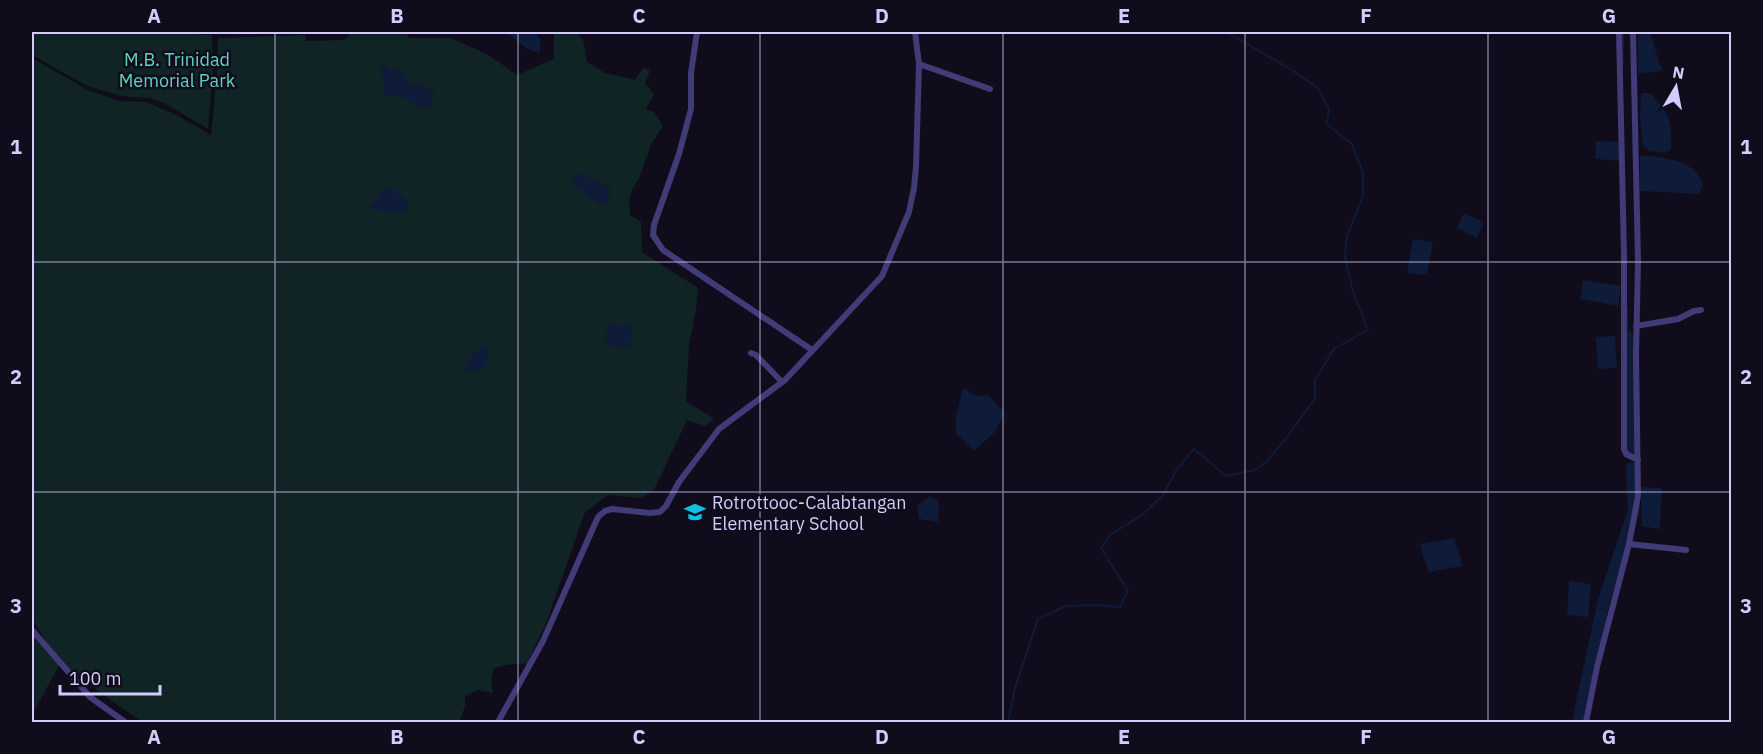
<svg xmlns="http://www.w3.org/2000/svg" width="1763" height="754" font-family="'IBM Plex Sans',sans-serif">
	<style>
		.green { fill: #102425 }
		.water { fill: #0e1b39 }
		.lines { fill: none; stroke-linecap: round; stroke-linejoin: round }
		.stream { stroke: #0e1b39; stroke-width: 2 }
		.river { stroke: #0e1b39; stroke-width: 12 }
		.street { stroke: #413b77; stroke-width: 6 }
		.grid { fill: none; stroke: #d3cbfb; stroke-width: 1.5; stroke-opacity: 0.55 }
		.labels { text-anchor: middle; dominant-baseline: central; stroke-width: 5; stroke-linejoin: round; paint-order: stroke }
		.park-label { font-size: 18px; fill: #5dd5be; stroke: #100c1b }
		.poi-label { font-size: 18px; fill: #d3cbfb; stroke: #100c1b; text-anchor: start }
		.neatline { fill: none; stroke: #d3cbfb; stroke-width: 2 }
		.grid-label { font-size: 20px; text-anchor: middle; font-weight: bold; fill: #d3cbfb }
	</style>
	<rect width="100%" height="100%" fill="#100c1b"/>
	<!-- green -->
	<path class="green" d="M32,32H149L212,35L213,70L208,129L166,104L149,98L122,96L87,86L32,55Z
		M352,32H406L409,38H450L487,54L517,75L554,59V32H576L583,39L587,62L605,73L635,80L644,67L650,71L645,83L654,94L646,109L654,112L663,126L652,143L639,178L631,192L629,201L630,215L641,222L642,252L698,288L696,309L689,345L686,401L714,419L705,426L687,420L654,490L641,498L608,495L585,512L545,626L527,663L505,665L494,668L491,682L493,693L478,690L465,696V707L459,722H142L60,664L32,715V630L57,659L32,619V58L88,90L119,101L147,102L178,116L211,135L217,71L218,38L306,35V41L344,40Z"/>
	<!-- water -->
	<path class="water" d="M497,32H536L537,36L541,39L539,54C535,51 531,51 526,48C512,38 516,35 497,32Z
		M1638,32H1650L1662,71L1638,74Z
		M384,64L388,69L399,70L412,85L421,84L435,92L429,107L420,108L404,98L384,95L383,71L379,66Z
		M1641,93H1650C1670,114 1672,121 1671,149L1665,153L1649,151L1643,146L1640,120Z
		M1596,141L1619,142L1620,161L1595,159Z
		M1640,155C1663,158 1694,158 1703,184L1699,194L1640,191Z
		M578,172L611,188L607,203L601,206L571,183Z
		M389,187L406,199L410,207C396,217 387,213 370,208L380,193Z
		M1464,213L1484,222L1477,238L1457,228Z
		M1413,239L1433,242L1427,275L1407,273Z
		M1583,280L1621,286L1618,306L1580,299Z
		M609,325L632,326L631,348L607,346L605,335Z
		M1615,336L1617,368L1598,369L1596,337Z
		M488,344V358L483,370H464L474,352Z
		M963,388L977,396L988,395L1005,413L995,432L974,451L956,433V416Z
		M1641,487L1662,488L1660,529L1642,526Z
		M930,496L939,501L938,522L919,519L917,506Z
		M1454,538L1463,566L1428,572L1420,544Z
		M1569,581L1591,584L1588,617L1567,615Z"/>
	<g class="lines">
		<!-- stream -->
		<path class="stream" d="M1623,32V64
			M1627,310L1628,337
			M1008,722L1015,688L1038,619L1066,606L1095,605L1120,607L1128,591L1101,548L1111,534L1141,516L1163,495L1177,469L1194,449L1226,476L1255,470L1266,462L1288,436L1315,398V380L1334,349L1368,330L1353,292L1345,257L1347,236L1363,196V173L1352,144L1327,124L1329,109L1318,88L1292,70L1226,32"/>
		<!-- river -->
		<path class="river" d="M1628,337L1631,453
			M1578,722L1604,600L1634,510L1632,468"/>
		<!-- street -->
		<path class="street" d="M697,32L691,73V109L679,154L654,225L653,235L663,250L812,350
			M1619,32L1624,255V449L1626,454L1638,460
			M919,64L990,89
			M1636,326L1678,319L1694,311L1701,310
			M751,353L756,355L782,382
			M1629,544L1686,550
			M32,630L90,697L125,722
			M498,722L543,641L598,517L605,511L612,509L650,513L660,512L666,506L679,482L719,429L785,380L882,276L909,212L914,188L916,167L919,64L915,32
			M1586,722L1597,667L1629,544L1638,496L1636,356L1638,261L1633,32"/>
	</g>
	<!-- grid -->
	<path class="grid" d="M275,32V722M518,32V722M760,32V722M1003,32V722M1245,32V722M1488,32V722M32,262H1732M32,492H1732"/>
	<!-- icons -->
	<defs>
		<symbol id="school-bare" viewBox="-9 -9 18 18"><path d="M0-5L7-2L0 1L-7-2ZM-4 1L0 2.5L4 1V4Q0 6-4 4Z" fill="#10bfe2" stroke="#100c1b" stroke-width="2.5" paint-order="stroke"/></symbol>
	</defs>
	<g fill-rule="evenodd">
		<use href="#school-bare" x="680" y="497" width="30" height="30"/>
	</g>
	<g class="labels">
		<!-- park labels -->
		<g class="park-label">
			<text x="177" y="59">M.B. Trinidad<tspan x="177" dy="21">Memorial Park</tspan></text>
		</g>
		<!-- poi labels -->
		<g class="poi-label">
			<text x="712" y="502">Rotrottooc-Calabtangan<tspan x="712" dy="21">Elementary School</tspan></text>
		</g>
	</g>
	<!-- border -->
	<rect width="1763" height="754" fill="none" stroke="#100c1b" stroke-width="66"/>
	<!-- north arrow -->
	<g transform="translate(1676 87) rotate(10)" stroke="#100c1b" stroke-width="4.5" paint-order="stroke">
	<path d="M0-4.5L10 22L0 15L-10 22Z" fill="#d3cbfb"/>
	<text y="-9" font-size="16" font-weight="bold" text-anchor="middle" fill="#d3cbfb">N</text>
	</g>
	<!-- scale -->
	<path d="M60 685v9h100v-9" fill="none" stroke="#d3cbfb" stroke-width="3"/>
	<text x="69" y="685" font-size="18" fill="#d3cbfb" stroke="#100c1b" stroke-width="4.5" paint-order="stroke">100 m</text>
	<rect x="33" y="33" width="1697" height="688" class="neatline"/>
	<g class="grid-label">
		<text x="154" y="23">A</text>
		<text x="397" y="23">B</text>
		<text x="639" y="23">C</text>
		<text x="882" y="23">D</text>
		<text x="1124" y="23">E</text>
		<text x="1366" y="23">F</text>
		<text x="1609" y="23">G</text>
		<text x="16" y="154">1</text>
		<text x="1746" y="154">1</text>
		<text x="16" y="384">2</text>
		<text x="1746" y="384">2</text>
		<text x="16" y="613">3</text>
		<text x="1746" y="613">3</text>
		<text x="154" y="744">A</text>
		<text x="397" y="744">B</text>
		<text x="639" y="744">C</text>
		<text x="882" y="744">D</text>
		<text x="1124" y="744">E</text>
		<text x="1366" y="744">F</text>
		<text x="1609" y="744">G</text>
	</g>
</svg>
